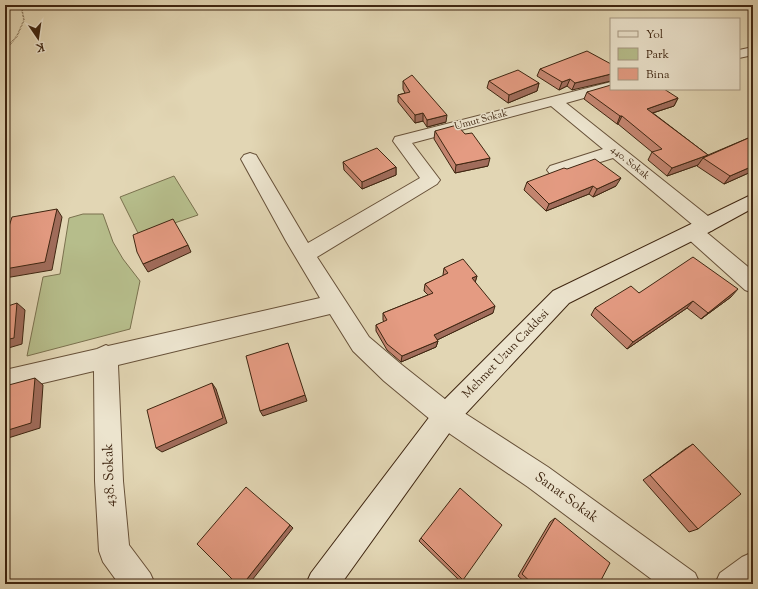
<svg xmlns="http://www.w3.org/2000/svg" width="758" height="589" font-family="'Sorts Mill Goudy',serif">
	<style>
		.green { fill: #b6bd8b; stroke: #7a714e }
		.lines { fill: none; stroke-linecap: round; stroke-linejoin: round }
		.street-casing { stroke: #675139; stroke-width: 2 }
		.secondary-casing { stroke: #3e2510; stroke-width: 2 }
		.path { stroke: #3e2510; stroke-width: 1.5; stroke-dasharray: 0.5 1; stroke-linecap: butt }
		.street { fill: #ece4ce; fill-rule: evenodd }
		.secondary { fill: #ece4ce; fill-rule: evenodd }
		.wall { fill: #c48570; stroke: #3e2510 }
		.shaded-wall { fill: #a06c5b; stroke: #3e2510 }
		.building { fill: #e49b82; stroke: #3e2510 }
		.labels { text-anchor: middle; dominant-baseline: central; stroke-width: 3; stroke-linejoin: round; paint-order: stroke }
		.far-street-label { font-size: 10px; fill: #3e2510; stroke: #ece4ce }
		.street-label { font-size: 12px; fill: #3e2510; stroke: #ece4ce }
		.near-street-label { font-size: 14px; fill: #3e2510; stroke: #ece4ce }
	</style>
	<rect width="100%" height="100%" fill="#e2d6b4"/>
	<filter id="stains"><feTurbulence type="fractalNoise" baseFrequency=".005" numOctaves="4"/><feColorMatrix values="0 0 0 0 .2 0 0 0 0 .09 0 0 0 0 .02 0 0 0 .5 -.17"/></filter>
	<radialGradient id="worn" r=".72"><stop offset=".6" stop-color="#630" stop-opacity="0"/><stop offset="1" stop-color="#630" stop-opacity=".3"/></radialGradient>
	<!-- green -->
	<path class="green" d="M174,176L198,215L139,235L120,197Z
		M83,214H103L113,242L123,259L140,281L130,329L27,356L43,277L60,274L69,218Z"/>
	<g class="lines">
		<defs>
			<path id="street" d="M753,47V55L739,58V50Z
				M611,82V89H616L566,103L713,220L716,225L713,230L706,232L753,271V293L745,290L686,237L683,232L686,227L693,225L613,158L556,176L550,174L547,170L550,166L603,149L551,106L412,143L437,176L440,180L437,184L317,257L369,337L402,365L455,407L548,467L695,573L700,584H658L528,487L437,425L384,381L353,351L330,314L118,365L123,481L129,545L150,573L155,584H119L103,562L99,551L95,481L94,371L5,392V370L97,349L106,345L108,346L320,298L286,241L241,159L244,155L250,153L256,155L308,243L420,178L393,141L395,137Z
				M753,552V584H715L720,573L742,557Z"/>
			<path id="secondary" d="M753,194V208L700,237L569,303L455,425L341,584H306L311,573L437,407L553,291Z"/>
		</defs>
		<!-- street casing -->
		<use href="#street" class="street-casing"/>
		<!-- secondary casing -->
		<use href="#secondary" class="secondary-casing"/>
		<!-- path -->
		<path class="path" d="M5,50L17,36L24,20L21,5"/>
		<!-- street -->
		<use href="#street" class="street"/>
		<!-- secondary -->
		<use href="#secondary" class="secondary"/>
	</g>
	<!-- wall -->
	<path class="wall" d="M611,64L572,90L567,86L559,90L537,76L540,69Z
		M403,81L446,122L427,127L423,121L415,123L398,102V95L405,93L403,89Z
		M489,81L539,83L537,91L508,103L487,88Z
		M587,92L678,98L674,106L653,113L708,155L753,136V171L724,184L697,166L698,165L667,176L648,160L652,152L618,124H617L584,99Z
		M435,131L488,166L455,173L434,139Z
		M343,162L396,167V175L362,189L344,170Z
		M527,182L616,186L593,197L589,194L546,211L524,190Z
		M444,268L477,276L475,282L493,313L437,340L438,341L436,347L401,362L387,350L376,331V325L384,322L383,320V313L428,295L424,291L425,284L443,276V275Z
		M639,293L731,297L701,319L687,308L627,349L591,315L595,308Z
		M693,444L698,529L689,532L643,480L685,449Z
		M555,518L599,584H527L518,576L550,522Z
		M421,538L463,580L461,582L419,541Z"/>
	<!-- shaded-wall -->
	<path class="shaded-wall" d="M611,74V81L572,90L575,83Z
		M570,79L567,86L559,90L562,82Z
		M539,83L537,91L508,103L509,95Z
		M678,98L674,106L643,116L647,109Z
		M423,113V121L415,123V115Z
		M447,115L446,122L427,127V120Z
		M620,116H622L618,124H617Z
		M708,155L703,158L698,165L667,176L672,168Z
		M490,158L488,166L455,173L456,165Z
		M753,166V171L724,184L730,176Z
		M396,167V175L362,189V182Z
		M621,178L616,186L593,197L597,189Z
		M593,186L589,194L546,211L549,204Z
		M57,209L62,217L52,270L5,278V269Z
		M188,245L191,252L148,272L143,264Z
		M477,276L475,283L472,278Z
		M738,289L731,297L701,319L708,313Z
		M693,301L687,308L627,349L633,342Z
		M17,303L25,310L22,344L5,349V340Z
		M495,306L493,313L433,342L434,335Z
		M438,341L436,347L401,362L402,356Z
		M35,378L43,385L40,428L5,439V431Z
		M212,383L216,389L227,423L162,452L156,448Z
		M305,395L307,401L263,416L260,411Z
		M290,525L293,528L249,584H243Z"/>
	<!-- building -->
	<path class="building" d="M587,51L611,64V74L575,83L570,79L562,82L540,69Z
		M518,70L539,83L509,95L489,81Z
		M412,75L447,115L427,120L423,113L415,115L398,95L410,92L403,81Z
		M611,85V89H664L678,98L647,109L708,155L672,168L652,152L662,149L622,116H620L587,92Z
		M457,125L465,134L472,133L490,158L456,165L435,131Z
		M753,136V166L730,176L703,158Z
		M377,148L396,167L362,182L343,162Z
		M595,159L621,178L597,189L593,186L549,204L527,182L564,168L567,169Z
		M57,209L45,262L5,269V239L12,217Z
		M173,219L188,245L143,264L137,252L133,235Z
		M693,257L738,289L708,313L693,301L633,342L595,308L631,286L639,293Z
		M463,259L477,276L472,278L495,306L434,335L438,341L402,356L387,344L376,325L387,320L383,313L433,293L425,284L448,273L444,268Z
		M17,303L14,338L5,340V307Z
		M288,343L305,395L260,411L246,356Z
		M35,378L31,423L5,431V386Z
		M212,383L223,418L156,448L147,410Z
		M693,444L741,494L698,529L650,475Z
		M246,487L290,525L243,584H237L197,544Z
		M460,488L502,525L463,580L421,538Z
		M555,518L610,563L599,584H533L522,574Z"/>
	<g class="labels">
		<!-- far-street labels -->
		<g class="far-street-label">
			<text transform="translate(481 120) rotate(-15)">Umut Sokak</text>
			<text transform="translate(630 163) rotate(39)">440. Sokak</text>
		</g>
		<!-- street labels -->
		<g class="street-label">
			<text transform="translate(506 354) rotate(-46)">Mehmet Uzun Caddesi</text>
		</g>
		<!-- near-street labels -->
		<g class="near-street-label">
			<text transform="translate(110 475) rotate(-92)">438. Sokak</text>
			<text transform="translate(566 498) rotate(36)">Sanat Sokak</text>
		</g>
	</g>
	<!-- margin -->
	<rect width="758" height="589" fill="none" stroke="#e2d6b4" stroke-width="20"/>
	<rect x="6" y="6" width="746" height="577" fill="none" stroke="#3e2510" stroke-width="2"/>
	<rect x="10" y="10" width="738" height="569" fill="none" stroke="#3e2510"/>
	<!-- legend -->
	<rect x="610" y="18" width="130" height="72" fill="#ece4ce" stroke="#a69882"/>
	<rect x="618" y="31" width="20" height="6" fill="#ece4ce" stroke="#a69882"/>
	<text x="646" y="38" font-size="12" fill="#3e2510">Yol</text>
	<rect x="618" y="48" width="20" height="12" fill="#b6bd8b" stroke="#a69882"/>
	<text x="646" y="58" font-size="12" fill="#3e2510">Park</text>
	<rect x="618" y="68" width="20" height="12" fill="#e49b82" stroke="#a69882"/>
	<text x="646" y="78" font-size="12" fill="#3e2510">Bina</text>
	<!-- north arrow -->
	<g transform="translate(38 38) rotate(167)" stroke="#ece4ce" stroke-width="3" paint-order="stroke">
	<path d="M0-3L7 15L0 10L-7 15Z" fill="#3e2510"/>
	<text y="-6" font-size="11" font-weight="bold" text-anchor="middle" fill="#3e2510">K</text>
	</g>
	<rect width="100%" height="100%" filter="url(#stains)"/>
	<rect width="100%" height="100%" fill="url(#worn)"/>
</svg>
